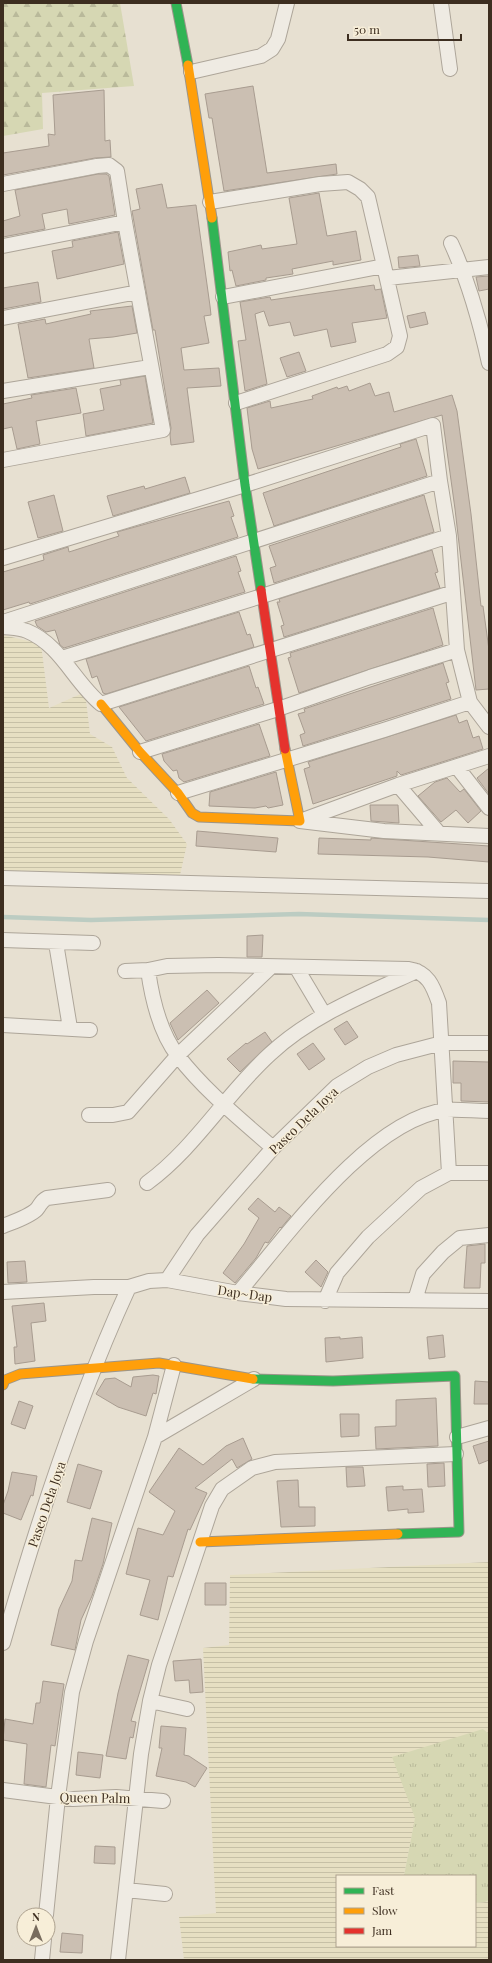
<svg xmlns="http://www.w3.org/2000/svg" width="492" height="1963" font-family="'Playfair Display',serif">
	<style>
		.farmland { fill: url(#farmland-rules) }
		.grass { fill: url(#grass-tufts) }
		.forest { fill: url(#forest-firs) }
		.lines { fill: none; stroke-linecap: round; stroke-linejoin: round }
		.stream { stroke: #bcccc2; stroke-width: 4.5 }
		.building { fill: #cbbfb2; stroke: #a89c90 }
		.street-casing { stroke: #ada599; stroke-width: 16 }
		.fast-casing { stroke: #9c958a; stroke-width: 11 }
		.slow-casing { stroke: #9c958a; stroke-width: 11 }
		.jam-casing { stroke: #9c958a; stroke-width: 11 }
		.street { stroke: #efebe3; stroke-width: 14 }
		.fast { stroke: #30b455; stroke-width: 9 }
		.slow { stroke: #ff9f0a; stroke-width: 9 }
		.jam { stroke: #e5322d; stroke-width: 9 }
		.labels { text-anchor: middle; dominant-baseline: central; stroke-width: 3; stroke-linejoin: round; paint-order: stroke }
		.street-label { font-size: 13px; fill: #3d2e20; stroke: #f7eed8 }
	</style>
	<defs>
		<pattern id="farmland-rules" width="6" height="5" patternUnits="userSpaceOnUse"><rect width="6" height="5" fill="#e6dfc2"/><path d="M0 2.5h6" fill="none" stroke="#c6c0a6"/></pattern>
		<pattern id="grass-tufts" width="24" height="20" patternUnits="userSpaceOnUse"><rect width="24" height="20" fill="#d6d7b3"/><path d="M3 7l-1-3M5 7V3M7 7l1-3M15 17l-1-3M17 17v-4M19 17l1-3" fill="none" stroke="#b9b99a"/></pattern>
		<pattern id="forest-firs" width="22" height="20" patternUnits="userSpaceOnUse"><rect width="22" height="20" fill="#d6d7b3"/><path d="M5 1l3.5 6h-7zM16 11l3.5 6h-7z" fill="#b9b99a"/></pattern>
	</defs>
	<rect width="100%" height="100%" fill="#e7e0d1"/>
	<!-- farmland -->
	<path class="farmland" d="M3,635L41,644L49,708L85,692L90,734L112,747L127,778L169,819L187,844L180,875L3,871Z
		M489,1562V1734L483,1729L416,1815L404,1876H337V1946H475V1903L485,1902L489,1900V1960H184L179,1917L216,1913L203,1648L229,1645L230,1575Z"/>
	<!-- grass -->
	<path class="grass" d="M483,1729L489,1734V1900L485,1902L475,1903V1876H404L415,1818L392,1757Z"/>
	<!-- forest -->
	<path class="forest" d="M3,3H120L134,86L42,93L43,129L3,136Z"/>
	<g class="lines">
		<!-- stream -->
		<path class="stream" d="M3,917L91,920L299,914L489,920"/>
	</g>
	<!-- building -->
	<path class="building" d="M253,86L267,173L336,164L337,174L224,191L212,118H209L205,94Z
		M104,90L105,141L110,140L111,157L95,158L3,175V153L49,146L48,134L55,135L53,95Z
		M98,174H106L109,176L115,215L69,224L67,209L42,214L45,229L3,237V221L20,216L15,190Z
		M162,184L167,208L196,205L210,306L211,315L204,316L209,343L181,348L184,370L219,368L221,386L187,388L194,442L171,445L170,435L171,428L155,330H153L132,211L140,209L136,189Z
		M319,193L327,236L356,231L361,260L333,265V261L292,269L293,274L266,278V280L236,286L232,270L230,271L228,252L261,245L262,249L297,244L289,198Z
		M118,232L124,264L57,279L52,251L73,247L72,241Z
		M418,255L420,266L399,268L398,257Z
		M489,276V289L479,291L476,277Z
		M38,282L41,302L3,309V288Z
		M374,285L375,290L381,289L387,318L352,323L356,342L331,347L327,329L294,336L290,322L269,326L264,311L255,314L267,384L245,391L238,341L246,340L240,302L270,297L271,300Z
		M132,306L137,333L113,337L89,339L94,368L28,378L18,324L45,319L46,324L91,314L90,311Z
		M425,312L428,324L410,328L407,316Z
		M299,352L306,371L287,377L280,358Z
		M145,376L153,423L86,436L83,414L104,410L100,389L121,385L120,380Z
		M370,383L375,396L389,392L394,412L452,395L457,411L471,514L481,606H483L489,650V689L476,690L455,509L442,415L258,469L252,449L247,408L270,401L271,408L313,399L312,396L337,387L338,389L347,386L349,391Z
		M76,388L81,413L36,421L40,444L17,449L12,427L3,429V404L32,398L31,395Z
		M416,439L427,476L274,526L263,493L401,447L400,444Z
		M185,477L190,493L113,516L107,496L144,486L145,489Z
		M54,495L63,531L38,538L28,502Z
		M424,495L434,532L274,583L270,568L276,566L269,546Z
		M229,501L234,516L231,517L238,537L30,604L29,602L3,610V572L44,560L43,555L68,547L69,552L119,536L117,532Z
		M432,550L438,572L435,573L440,588L284,637L281,626L284,625L277,602H280L279,599Z
		M236,556L241,571L238,572L245,592L64,648L60,645L55,630L46,632L37,626L35,621Z
		M433,608L443,645L299,693L288,658L291,657L290,653Z
		M239,612L247,635L250,634L254,647L106,694L103,693L97,676L92,678L86,659Z
		M443,663L449,682L446,683L451,699L303,746L300,735L305,733L298,714L305,712L304,709Z
		M249,666L256,688L258,687L264,704L146,741L119,707Z
		M456,715L459,723L467,720L473,738L479,736L483,749L401,775L397,771V776L313,804L304,769L310,767L308,762Z
		M259,724L270,756L184,782L179,778L177,770L173,771L164,761L162,754Z
		M489,768V794L477,778Z
		M276,772L283,805L268,808L266,806L255,808L209,806L210,792Z
		M447,778L460,792L464,789L481,811L468,823L456,810L441,822L418,796L435,782Z
		M370,805H398L399,823L371,821Z
		M197,831L278,838L276,852L196,846Z
		M319,838L371,840V838L489,846V862L428,857L318,854Z
		M263,935L262,957H247V936Z
		M207,990L219,1003L178,1040L170,1023Z
		M347,1021L358,1037L345,1045L334,1029Z
		M265,1032L272,1042L240,1072L227,1059L246,1043L247,1044Z
		M313,1043L325,1059L309,1070L297,1054Z
		M453,1061L489,1062V1102L461,1101V1083H453Z
		M258,1198L275,1212L279,1207L291,1216L281,1228L280,1227L268,1243L265,1242L256,1258L235,1283L223,1273L244,1244L259,1218L248,1209Z
		M485,1244V1263H481L480,1288H464L467,1246Z
		M316,1260L328,1272L321,1287L305,1272Z
		M25,1261L27,1282L8,1283L7,1262Z
		M44,1303L46,1321L31,1323L35,1361L15,1364L14,1347H17L12,1306Z
		M443,1335L445,1357L429,1359L427,1337Z
		M340,1337V1339L362,1337L363,1358L326,1362L325,1338Z
		M153,1375L159,1376L156,1394L153,1393L146,1416L118,1407L96,1394L105,1379L115,1378L131,1387L133,1377Z
		M475,1381L489,1382V1404H474Z
		M436,1398L438,1446L376,1449L375,1427L396,1426V1400Z
		M19,1401L33,1406L25,1429L11,1424Z
		M340,1414H359V1436L341,1437Z
		M243,1438L252,1459L237,1468L232,1459L195,1488L207,1493L190,1530L188,1529L173,1577L168,1576L158,1620L140,1615L150,1580L126,1574L138,1528L163,1535L175,1511L149,1492L179,1448L203,1465L226,1446Z
		M489,1441V1460L479,1464L473,1446Z
		M444,1463L445,1486L428,1487L427,1464Z
		M78,1464L102,1471L90,1509L67,1502Z
		M346,1467H363L365,1486L347,1487Z
		M12,1472L37,1476L33,1496L31,1495L21,1520L3,1513V1505L8,1491Z
		M298,1480L299,1507H315V1526L281,1527L277,1481Z
		M403,1486V1490L422,1489L424,1512L408,1513V1509L388,1511L386,1487Z
		M92,1518L112,1523L103,1564L92,1596L81,1620L75,1650L51,1645L59,1609L72,1581L75,1560L82,1561Z
		M205,1583H226V1605H205Z
		M128,1655L149,1660L131,1721L136,1722L133,1738L130,1737L126,1759L106,1756L118,1693Z
		M201,1659L203,1692L190,1693L189,1680L175,1681L173,1661Z
		M43,1681L64,1684L55,1746L51,1745L46,1787L24,1784L27,1744L3,1740L5,1719L33,1724L36,1703H40Z
		M161,1726L186,1728L184,1755L189,1756L207,1768L195,1787L186,1782L156,1776L162,1748H159Z
		M78,1752L103,1755L100,1778L76,1775Z
		M95,1846L115,1847V1864L94,1863Z
		M62,1933L83,1935L82,1953L60,1952Z"/>
	<g class="lines">
		<defs>
			<path id="street" d="M441,3L450,69
				M191,72L261,56L272,49L278,39L287,3
				M3,184L97,166L109,165L117,171L125,222L163,430L3,460
				M210,202L320,184L348,182L360,189L368,197L384,266
				M451,243C469,282 480,322 489,363
				M3,246L125,222
				M388,278L489,267
				M223,297L384,266L400,336L397,347L387,354L236,403
				M3,318L138,292
				M3,391L150,367
				M3,558L245,485L433,425L440,481
				M3,622L440,481L449,536L457,650L470,702L489,727
				M3,627C11,628 20,628 27,631C61,645 74,682 101,704L451,593
				M62,658L262,596L449,536
				M140,752L278,709L370,677L457,650
				M489,756L398,785L300,821L384,831L489,836
				M457,767L489,808
				M398,785L438,832
				M178,793L384,730L470,702
				M3,878L489,891
				M3,940L93,943
				M56,943L70,1028
				M296,967L324,1014
				M148,970C152,999 160,1033 178,1056C205,1091 240,1119 273,1148
				M125,971L148,970L167,966L218,965L408,969C428,972 433,986 439,1003L449,1173
				M3,1025L90,1030
				M89,1115H113L128,1112L178,1055L271,967
				M147,1183C195,1148 226,1094 270,1054C312,1015 366,994 417,971
				M3,1226C13,1222 29,1217 37,1209C41,1204 41,1201 47,1198L108,1190
				M167,1280L197,1235L273,1148L337,1086L368,1067L396,1055L442,1043H489
				M3,1292L94,1287H129L149,1281L167,1280L238,1293L286,1299L489,1301
				M238,1293C287,1236 369,1120 446,1110C460,1109 475,1111 489,1111
				M415,1300L423,1274L443,1252L460,1238L489,1235
				M325,1301L337,1273L368,1237L421,1188L449,1173H489
				M155,1437L254,1379
				M457,1437L489,1428
				M3,1643C37,1523 77,1400 129,1287
				M150,1701L187,1709
				M3,1790L73,1799L116,1797L163,1801
				M126,1890L165,1894
				M46,1915L58,1797L72,1692L86,1641L155,1437L174,1365
				M42,1960L44,1939
				M118,1960L141,1754L150,1701L159,1665L212,1506L222,1489L252,1468L275,1462L456,1454"/>
			<path id="fast" d="M176,3L188,65
				M212,218L245,485L261,590
				M253,1379L333,1381L455,1376L459,1532L398,1534"/>
			<path id="slow" d="M188,65L212,218
				M101,704L140,752L178,793L192,813L199,817L300,821L285,749
				M3,1385L5,1380L20,1374L159,1363L253,1379
				M200,1542L398,1534"/>
			<path id="jam" d="M261,590L285,749"/>
		</defs>
		<!-- street casing -->
		<use href="#street" class="street-casing"/>
		<!-- fast casing -->
		<use href="#fast" class="fast-casing"/>
		<!-- slow casing -->
		<use href="#slow" class="slow-casing"/>
		<!-- jam casing -->
		<use href="#jam" class="jam-casing"/>
		<!-- street -->
		<use href="#street" class="street"/>
		<!-- fast -->
		<use href="#fast" class="fast"/>
		<!-- slow -->
		<use href="#slow" class="slow"/>
		<!-- jam -->
		<use href="#jam" class="jam"/>
	</g>
	<g class="labels">
		<!-- street labels -->
		<g class="street-label">
			<text transform="translate(303 1120) rotate(-44)">Paseo Dela Joya</text>
			<text transform="translate(245 1293) rotate(8)">Dap~Dap</text>
			<text transform="translate(46 1504) rotate(-71)">Paseo Dela Joya</text>
			<text transform="translate(95 1797) rotate(1)">Queen Palm</text>
		</g>
	</g>
	<!-- border -->
	<rect width="492" height="1963" fill="none" stroke="#3d2e20" stroke-width="8"/>
	<!-- legend -->
	<rect x="336" y="1875" width="140" height="72" fill="#f7eed8" stroke="#ada18e"/>
	<rect x="344" y="1888" width="20" height="6" fill="#30b455" stroke="#ada18e"/>
	<text x="372" y="1895" font-size="12" fill="#3d2e20">Fast</text>
	<rect x="344" y="1908" width="20" height="6" fill="#ff9f0a" stroke="#ada18e"/>
	<text x="372" y="1915" font-size="12" fill="#3d2e20">Slow</text>
	<rect x="344" y="1928" width="20" height="6" fill="#e5322d" stroke="#ada18e"/>
	<text x="372" y="1935" font-size="12" fill="#3d2e20">Jam</text>
	<!-- north arrow -->
	<g transform="translate(36 1927)"><circle r="19" fill="#f7eed8" stroke="#ada18e"/>
	<path d="M0-3L7 15L0 10L-7 15Z" fill="#786c5e"/>
	<text y="-6" font-size="11" font-weight="bold" text-anchor="middle" fill="#3d2e20">N</text>
	</g>
	<!-- scale -->
	<path d="M348 34v6h113v-6" fill="none" stroke="#3d2e20" stroke-width="2"/>
	<text x="354" y="34" font-size="12" fill="#3d2e20" stroke="#f7eed8" stroke-width="3" paint-order="stroke">50 m</text>
</svg>
